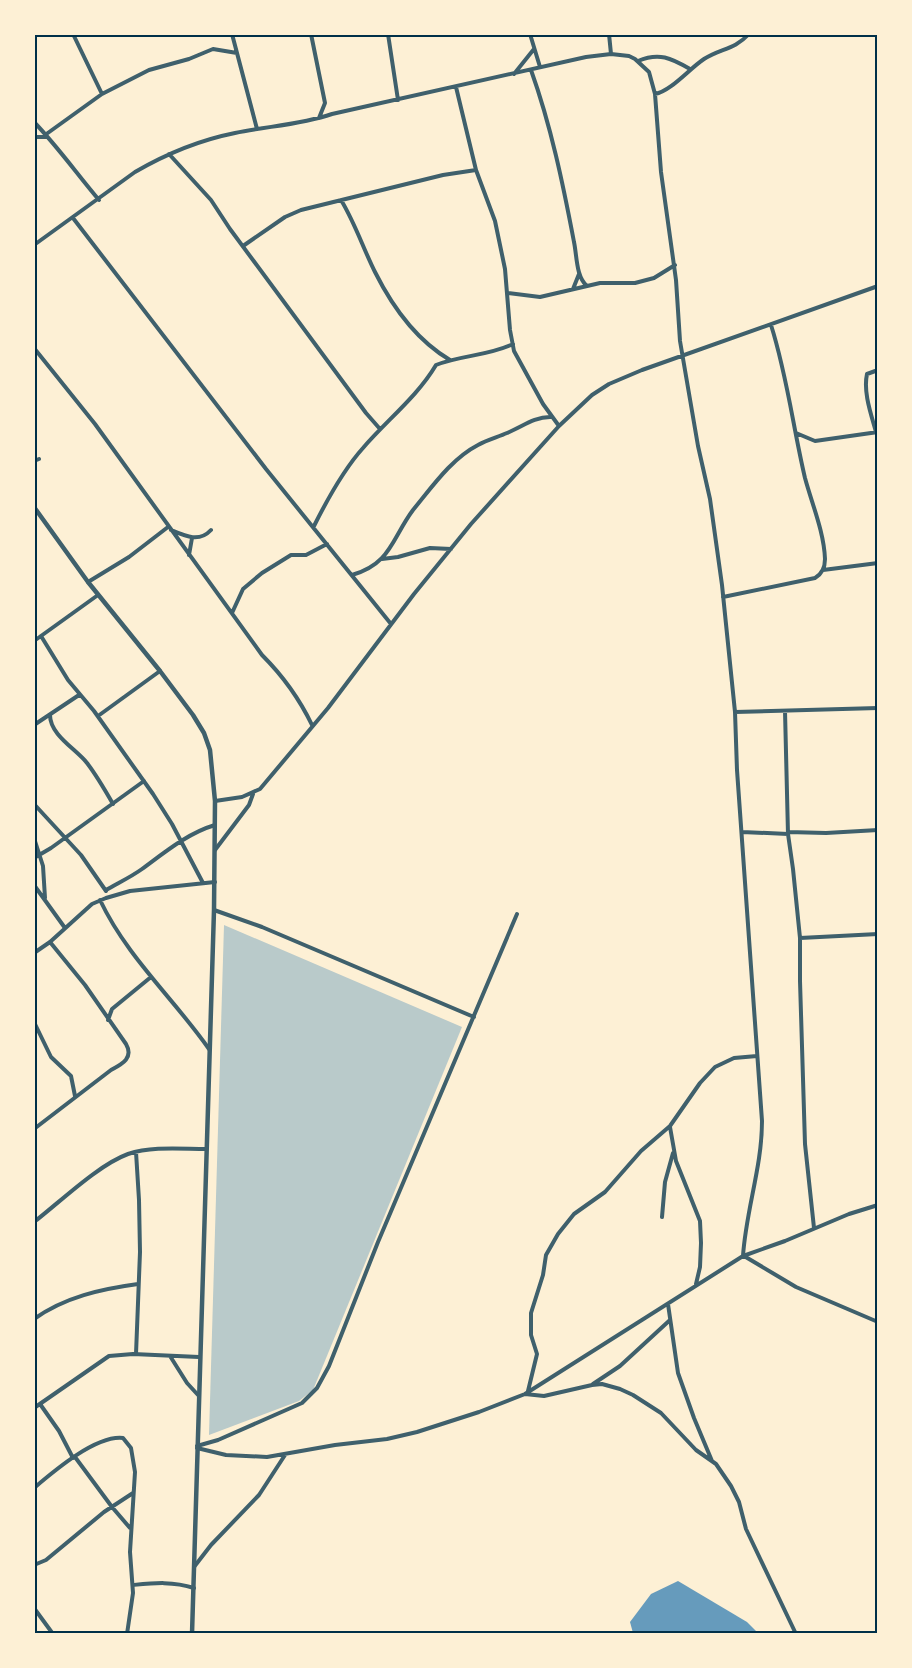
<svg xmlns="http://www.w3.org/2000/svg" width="912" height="1668" font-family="Jost,sans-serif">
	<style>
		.green { fill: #b9caca }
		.water { fill: #669bbc }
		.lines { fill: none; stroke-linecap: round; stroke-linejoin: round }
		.minor { stroke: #3f606c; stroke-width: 4 }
		.tertiary { stroke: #3f606c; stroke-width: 4.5 }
		.neatline { fill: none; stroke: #003049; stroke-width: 2 }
	</style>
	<rect width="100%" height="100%" fill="#fdf0d5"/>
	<!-- green -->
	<path class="green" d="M224,925L462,1027L313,1390L299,1401L209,1435Z"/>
	<!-- water -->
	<path class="water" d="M678,1581L747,1622L758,1633H633L630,1622L651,1594Z"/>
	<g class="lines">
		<!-- minor -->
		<path class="minor" d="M73,34L102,94
			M232,34L257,129
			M311,34L325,103L319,118
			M388,34L398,100
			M530,34L540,67
			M609,34L611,54
			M638,61C659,52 671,58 690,69
			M531,70C551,126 563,184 574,242C577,256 576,277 587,286
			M514,74L534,49
			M456,87L476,170L495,221L505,269L510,330L514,351L543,404L559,426
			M655,94C671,91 689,69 704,59C721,48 734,50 749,34
			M34,122C58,147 77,174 99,200
			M45,135L102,94L149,70L189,59L213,49L237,53
			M34,137H45
			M169,154L211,200L230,229L366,413L380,429
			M341,200C355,223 363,248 375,272C392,306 416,340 450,360
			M73,218L266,469L391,624
			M34,245L135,172C166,154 200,140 235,133C268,126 300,125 332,114L586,57L611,54L629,56L635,59L649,72L655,94L661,172L676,280L680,341L698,446L710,499L722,585L735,712L737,770L762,1121C762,1167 746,1210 743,1256
			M243,246L285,217L301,210L443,175L476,170
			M573,289L579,274
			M508,293L540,297L600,283H635L654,278L675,265
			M34,348L95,424L262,655C282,675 300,700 312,725
			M876,432C871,414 863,392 867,374L878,370
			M796,433L815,441L878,432
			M34,461L39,459
			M314,526C326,502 345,468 363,448C387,420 417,397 436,365C461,355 488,356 513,344
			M171,530C185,536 199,543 211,530
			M189,555L192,538
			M382,559L398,557L430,548L451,549
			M823,570L878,563
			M352,575C391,564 392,538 413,510C432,487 451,459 478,445C487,440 498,437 507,433C522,427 534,417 550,417
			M88,582L129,557L168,527
			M723,597L815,578C822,574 825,568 825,559C824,532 812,504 805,478C793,427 787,375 771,325
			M232,613L243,589L262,573L291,555H306L327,544
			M41,636L68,680L94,711L153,794L172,824L203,883
			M34,641L98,595
			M785,711L788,834L793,869L800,938V981L805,1144L814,1228
			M735,712L878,708
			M50,715C50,735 76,749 87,763C97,776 105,790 113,804
			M98,716L160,671
			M34,725L79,695
			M215,801L242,797L260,789L328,708L414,594L471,524L559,426L592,395L609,384L642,370L878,286
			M34,804L81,855L106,891
			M742,832L788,834
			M788,832L826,833L878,830
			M34,838L43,866L45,898
			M215,850L249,805L253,794
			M34,858L51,848L144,781
			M34,885L65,928
			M106,890C118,883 131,877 142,869C165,852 188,833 215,825
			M100,900C127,957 174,999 209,1049
			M214,910L262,927L474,1017
			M800,938L878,934
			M34,953L50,942L92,904L106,898L130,891L215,882
			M108,1020L112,1009L151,977
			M34,1022L51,1057L71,1076L75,1096
			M670,1127L676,1161L700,1221L701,1243L700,1267L696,1284
			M34,1129L111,1070C122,1064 134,1058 126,1044L85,985L50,942
			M136,1152L139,1200L140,1252L136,1354
			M662,1217L665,1182L673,1153
			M34,1222C60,1202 98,1165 128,1154C152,1146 181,1149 206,1149
			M744,1256L796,1287L878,1322
			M668,1304L678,1373L694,1418L712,1461
			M34,1319C65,1297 101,1289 138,1284
			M170,1356L187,1383L198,1395
			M593,1384L620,1366L670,1320
			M528,1391L537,1354L531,1335V1313L543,1275L546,1255L558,1234L574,1214L605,1192L641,1151L670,1126L700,1083L715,1067L734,1058L757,1056
			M525,1394L544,1396L592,1385L602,1384L620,1389L633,1395L661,1413L696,1450L716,1464L731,1486L739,1502L746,1529L796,1634
			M40,1404L59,1431L73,1458
			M34,1408L109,1356L133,1354L199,1357
			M197,1446L218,1440L302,1403L317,1388L329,1366L378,1242L517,914
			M197,1448L226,1455L267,1457L335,1445L387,1439L417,1432L479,1412L525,1394L743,1256L785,1241L849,1214L878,1205
			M75,1457L112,1507L130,1528
			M34,1488C54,1471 96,1435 123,1438L131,1448L135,1472L130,1552L133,1593L127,1634
			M34,1565L46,1560L104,1512L133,1493
			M194,1567L211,1545L259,1495L285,1455
			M133,1585C154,1583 173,1581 194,1588
			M34,1608L53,1634"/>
		<!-- tertiary -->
		<path class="tertiary" d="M34,507L88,582L160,671L193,715L204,733L210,750L215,801L214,910L192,1634"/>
	</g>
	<!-- border -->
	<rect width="912" height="1668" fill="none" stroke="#fdf0d5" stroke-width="72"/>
	<rect x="36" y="36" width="840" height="1596" class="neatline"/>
</svg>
